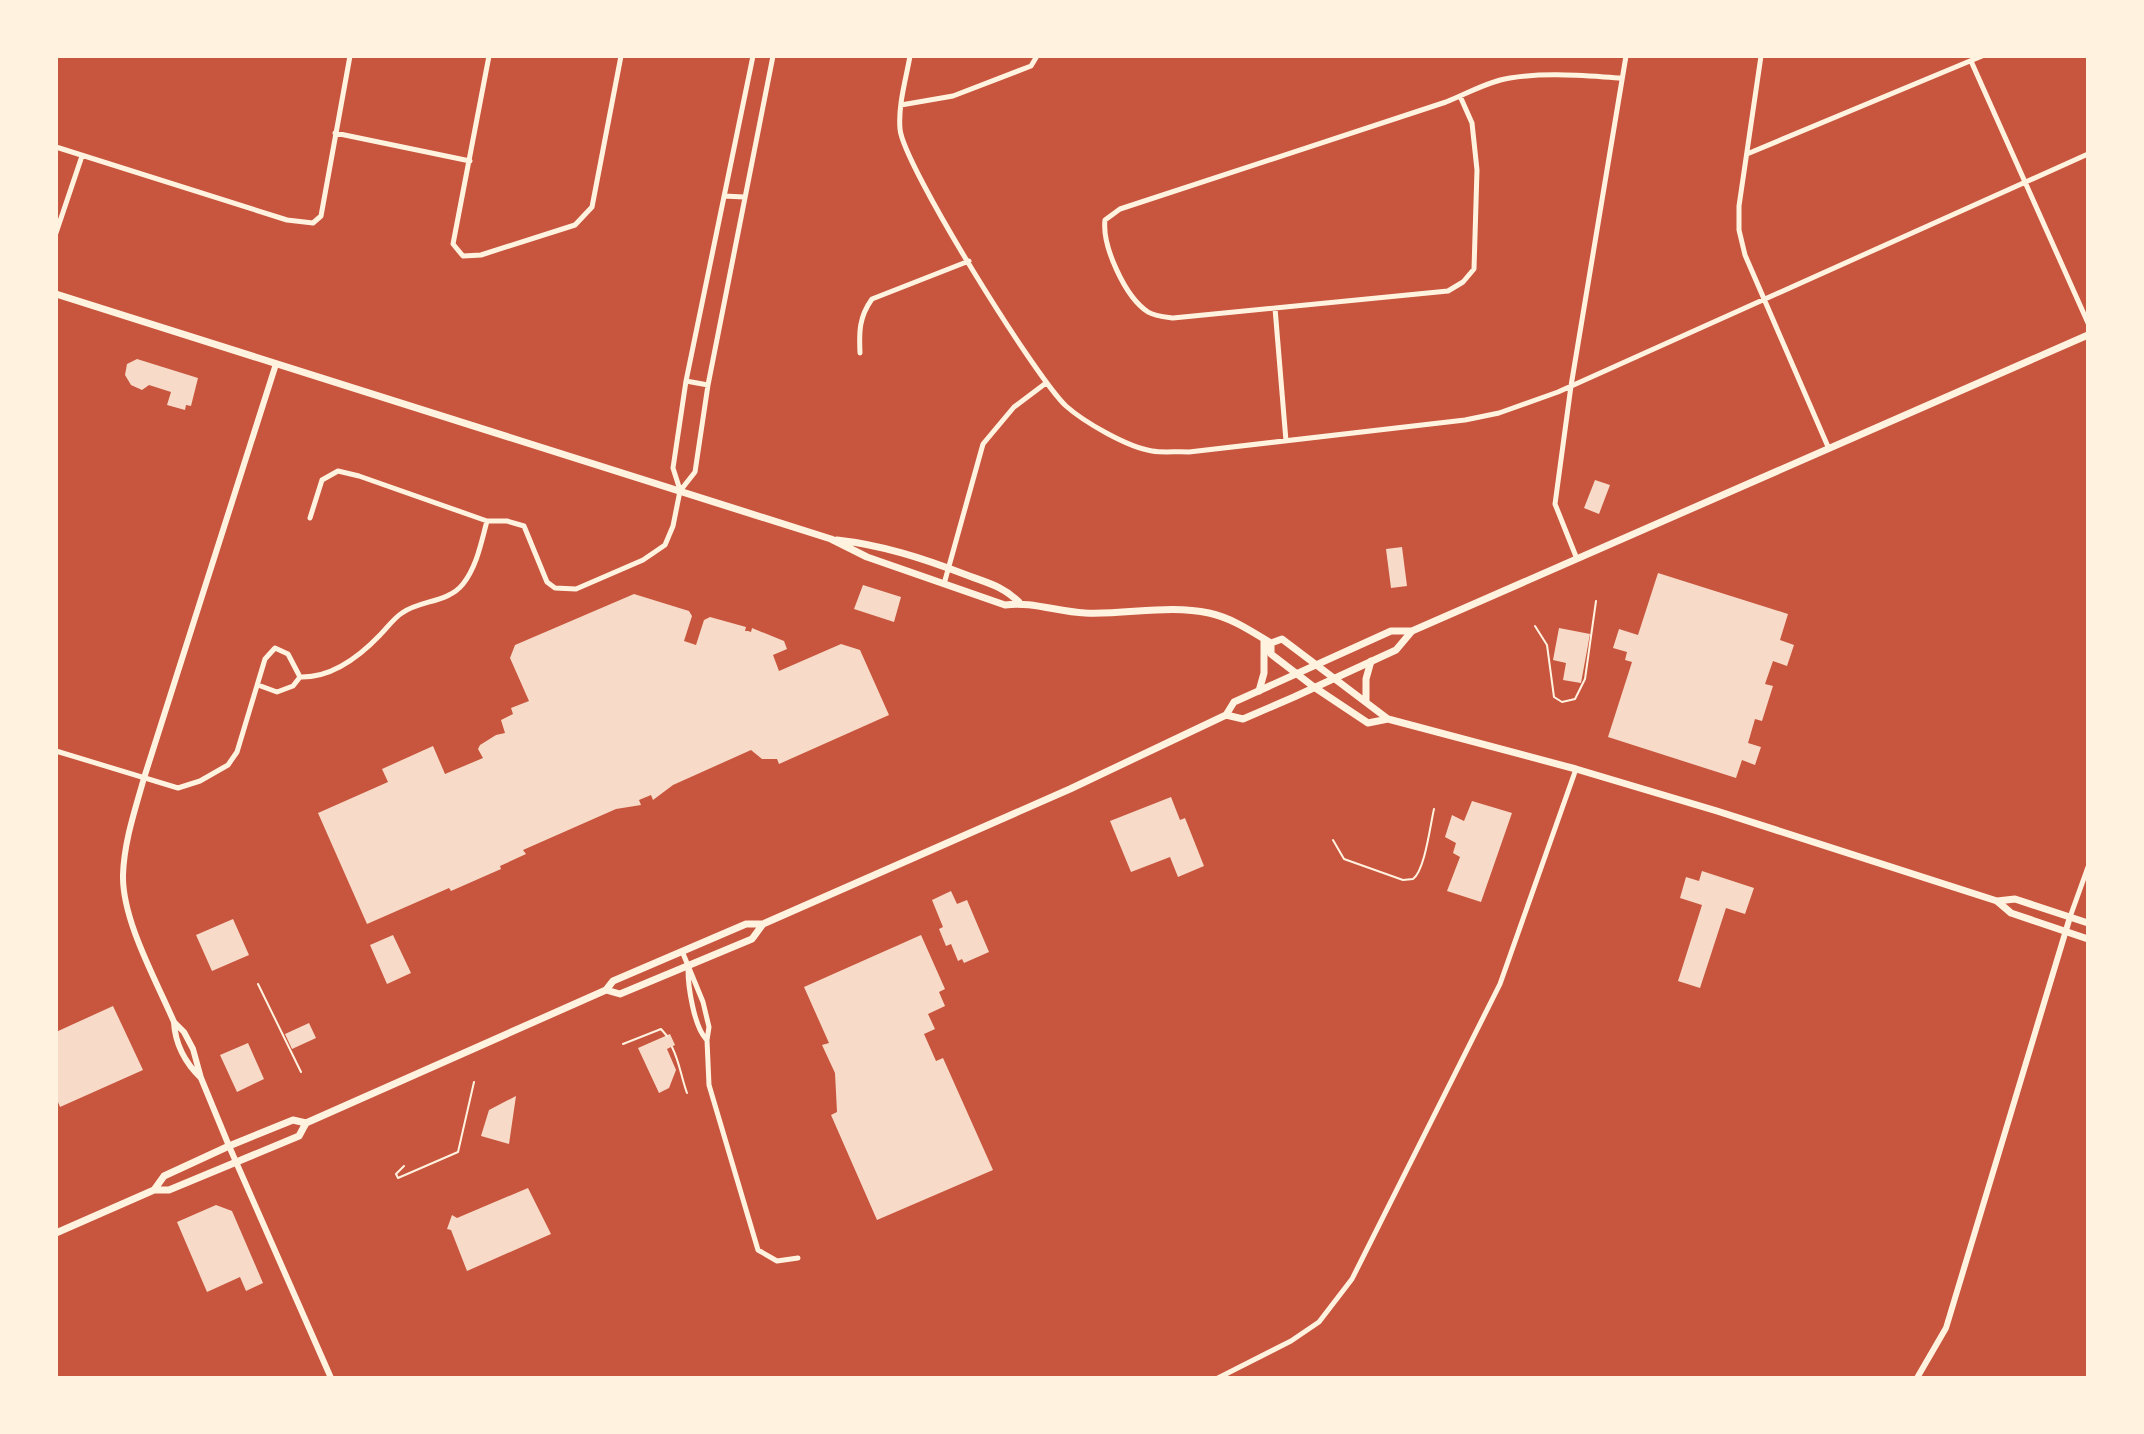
<svg xmlns="http://www.w3.org/2000/svg" width="2144" height="1434" font-family="'Public Sans',sans-serif">
	<style>
		.building { fill: #f7dbc8 }
		.lines { fill: none; stroke-linecap: round; stroke-linejoin: round }
		.service { stroke: #fff3e0; stroke-width: 2 }
		.minor { stroke: #fff3e0; stroke-width: 5 }
		.tertiary { stroke: #fff3e0; stroke-width: 6 }
		.secondary { stroke: #fff3e0; stroke-width: 7 }
		.primary { stroke: #fff3e0; stroke-width: 7 }
	</style>
	<rect width="100%" height="100%" fill="#c8553d"/>
	<!-- building -->
	<path class="building" d="M137,359L198,378L191,406L186,405L185,410L167,405L171,392L149,385L142,390L131,385L125,375L127,364Z
		M1595,480L1610,485L1599,514L1584,508Z
		M1402,547L1407,586L1391,588L1386,549Z
		M1658,573L1788,614L1780,640L1794,645L1787,666L1773,661L1765,684L1773,686L1762,721L1755,719L1748,743L1761,747L1755,765L1742,760L1736,778L1608,737L1632,662L1625,660L1627,652L1613,648L1619,629L1638,635Z
		M863,585L901,597L894,622L854,609Z
		M634,594L689,611L692,616L684,641L696,645L704,620L710,617L746,627L745,631H748L751,632L752,628L784,641L787,649L773,655L779,671L841,644L860,650L889,715L779,764L777,759H762L751,750L673,785L653,800L651,795L639,800L641,805L616,809L523,850L526,854L500,866L501,869L451,891L449,888L367,924L318,813L388,782L382,769L433,746L445,774L483,758L478,749L480,745L496,735L505,733L501,720L513,714L511,708L529,701L510,658L515,645Z
		M1559,628L1590,634L1581,683L1563,680L1566,663L1553,660Z
		M1171,797L1180,820L1185,818L1204,866L1178,877L1170,857L1131,872L1110,821Z
		M1472,801L1512,813L1481,902L1447,891L1460,857L1453,853L1456,843L1445,837L1452,815L1464,821Z
		M1702,871L1754,888L1745,914L1726,908L1700,988L1678,981L1702,905L1680,898L1686,877L1699,881Z
		M951,891L957,904L967,900L989,952L964,963L962,959L958,961L951,944L946,946L939,929L943,927L932,900Z
		M233,919L249,955L212,971L196,935Z
		M393,935L411,973L387,984L370,945Z
		M921,935L945,989L939,992L945,1006L928,1014L935,1029L924,1034L936,1061L943,1058L993,1170L877,1220L831,1115L837,1112L835,1073L822,1045L829,1043L804,987Z
		M113,1006L143,1070L60,1107L56,1097V1032Z
		M309,1023L316,1038L292,1049L285,1034Z
		M670,1034L675,1045L667,1049L676,1070L669,1088L659,1093L638,1048Z
		M248,1043L264,1079L237,1092L220,1055Z
		M516,1096L509,1144L481,1136L489,1110Z
		M528,1188L551,1234L467,1271L451,1230L447,1229L452,1215L457,1218Z
		M216,1205L232,1211L263,1283L246,1291L240,1277L207,1292L177,1222Z"/>
	<g class="lines">
		<!-- service -->
		<path class="service" d="M1535,626L1547,645L1554,697L1562,702L1575,699L1585,679L1596,601
			M1333,840L1344,859L1403,880L1413,879C1425,870 1430,826 1434,809
			M258,984L301,1072
			M623,1044L661,1029L667,1036
			M672,1047C680,1063 681,1077 687,1093
			M404,1166L396,1174L398,1178L458,1152L474,1082"/>
		<!-- minor -->
		<path class="minor" d="M489,56L453,244L463,256L481,255L575,225L592,207L621,56
			M910,56C906,79 898,105 900,129C903,165 1036,378 1066,406C1084,422 1127,447 1152,451C1164,453 1177,451 1189,452L1465,420L1499,413L1558,392L2088,154
			M1761,56L1739,206V230L1745,255L1829,449
			M1971,61L2088,323
			M1460,96L1472,123L1477,170L1474,269L1463,282L1448,291L1173,318C1165,317 1154,316 1148,312C1125,297 1102,246 1105,220L1120,209L1446,102C1466,94 1489,81 1510,78C1547,72 1585,76 1622,78
			M901,105L953,96L1031,66L1037,56
			M335,133L470,161
			M56,147L287,220L313,223L321,216L350,56
			M1747,154L1982,56
			M724,196L744,197
			M56,233L82,156
			M1275,308L1286,441
			M860,353C859,332 859,317 872,299L969,261
			M686,381L708,385
			M680,490L673,468L686,381L753,56
			M310,518L322,480L338,471L359,476L487,521H507L524,526L547,582L555,588L576,589L643,560L665,545L673,526L680,491L695,472L708,385L773,56
			M1577,559L1555,504L1571,386L1626,56
			M944,584L983,444L1014,407L1046,383
			M300,677C331,678 359,657 380,635C387,628 394,618 402,613C420,600 448,603 463,584C477,566 481,543 487,521
			M258,685L277,692L293,686L300,677
			M56,751L178,788L200,781L228,765L237,752L265,659L275,648L288,654L300,677
			M2070,917L2088,867
			M682,951L703,1002L709,1027L707,1040L709,1085L758,1250L777,1261L798,1258
			M688,969C688,987 694,1026 706,1039
			M1218,1378L1291,1341L1319,1322L1352,1279L1500,984L1576,769"/>
		<!-- tertiary -->
		<path class="tertiary" d="M276,364L144,778C135,810 124,842 123,875C122,920 156,980 174,1022L184,1032L193,1049L201,1078L229,1146L331,1378
			M174,1022C175,1043 185,1063 201,1078
			M1917,1378L1946,1328L2070,917"/>
		<!-- secondary -->
		<path class="secondary" d="M56,294L831,539L867,557L1005,605C1031,601 1058,612 1085,613C1126,615 1169,604 1209,613C1232,618 1251,631 1271,643L1282,639L1388,719
			M837,540C882,545 922,558 964,574C987,583 1001,585 1019,602
			M1271,643V654L1314,687L1368,723L1388,719L1576,769L1717,811L1997,901L2011,913L2088,939
			M1259,691L1264,673V639
			M1366,702V679L1371,661
			M1997,901L2015,899L2088,923"/>
		<!-- primary -->
		<path class="primary" d="M1226,715L1243,719L1294,697L1396,650L1412,631
			M606,990L620,994L752,939L763,924
			M154,1190L164,1176L229,1146L293,1120L306,1123
			M56,1233L154,1190H169L299,1136L306,1123L606,990L613,981L746,924H763L1070,789L1226,715L1234,702L1391,631H1412L2088,335"/>
	</g>
	<!-- border -->
	<rect width="2144" height="1434" fill="none" stroke="#fff3e0" stroke-width="116"/>
</svg>
